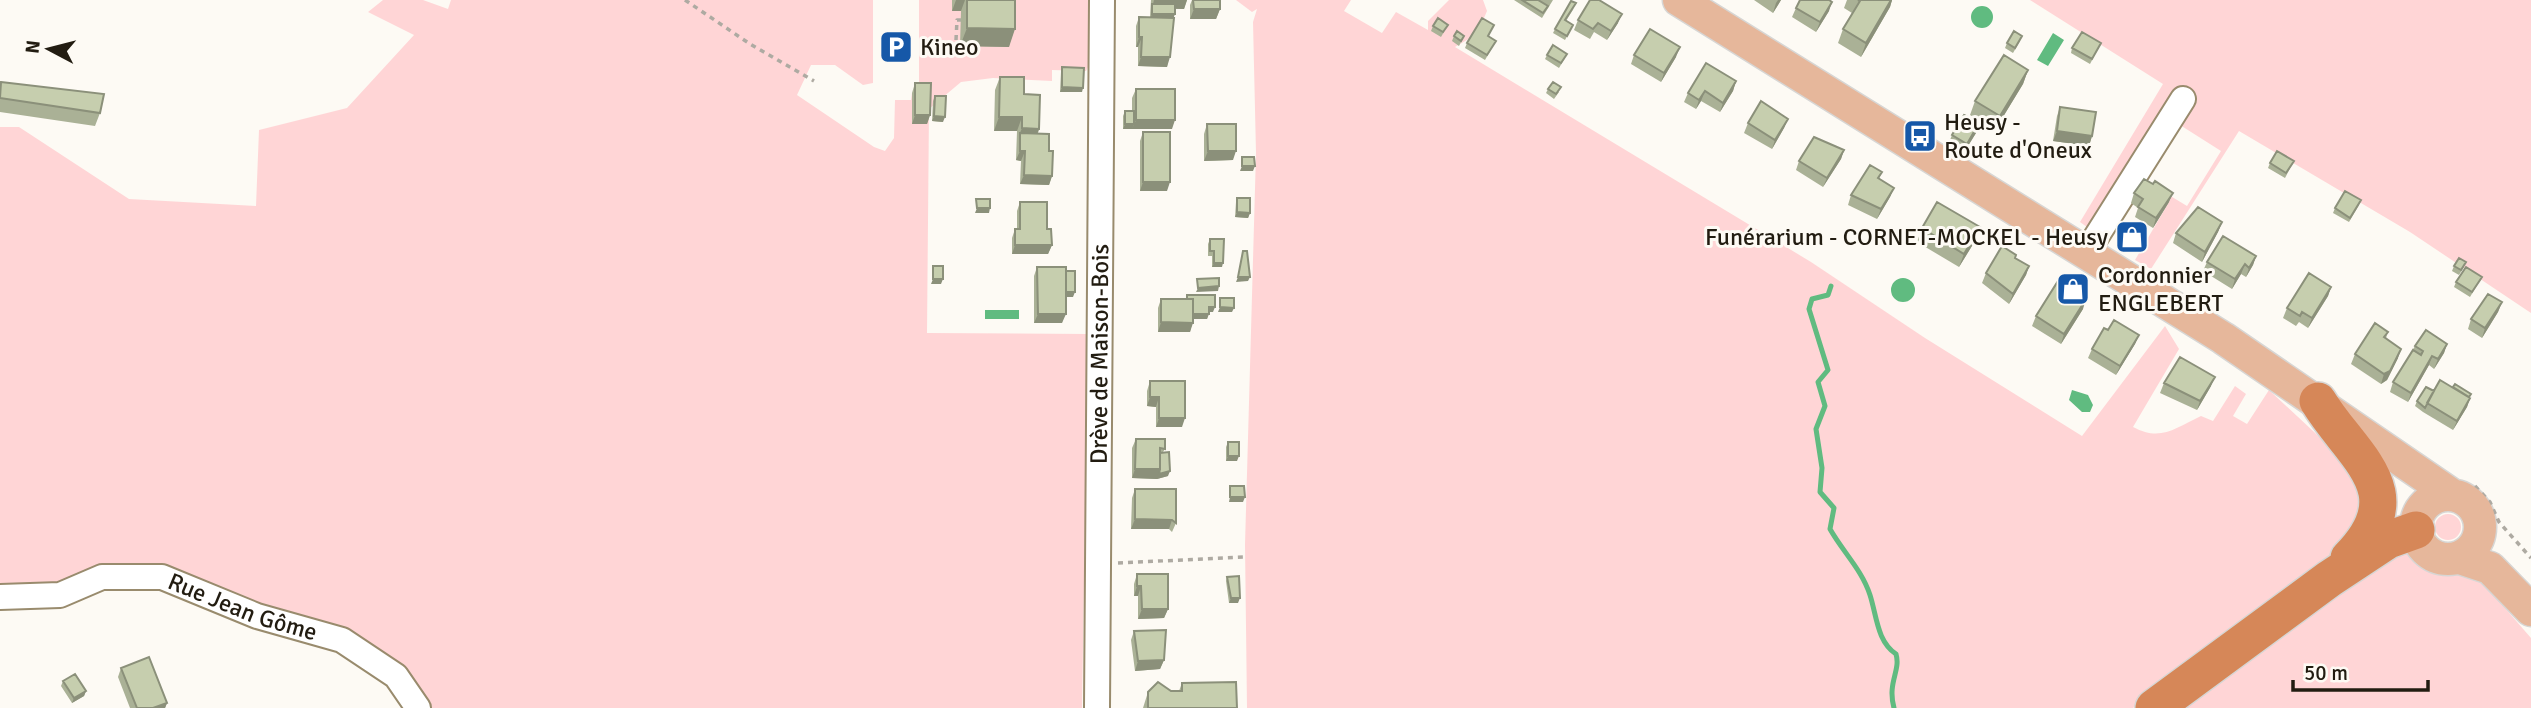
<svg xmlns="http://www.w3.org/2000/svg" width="2531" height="708" font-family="Signika,sans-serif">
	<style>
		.green { fill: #ffd5d6 }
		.water { fill: #60bb80 }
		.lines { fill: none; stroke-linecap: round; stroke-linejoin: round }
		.stream { stroke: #60bb80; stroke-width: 5 }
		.minor-casing { stroke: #998b6d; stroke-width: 28 }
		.major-casing { stroke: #d7d6d4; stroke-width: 35 }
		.highway-casing { stroke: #d7d6d4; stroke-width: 40 }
		.path { stroke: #aeaaa2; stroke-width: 3.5; stroke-dasharray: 5 5; stroke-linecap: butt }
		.minor { stroke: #fff; stroke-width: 24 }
		.major { stroke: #e6b79b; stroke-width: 32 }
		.highway { stroke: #d68758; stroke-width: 37 }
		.wall { fill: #aab196 }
		.shaded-wall { fill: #8b907a }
		.building { fill: #c6ceae; stroke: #8b907a; stroke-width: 2 }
		.labels { text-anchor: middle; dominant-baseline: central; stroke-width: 6; stroke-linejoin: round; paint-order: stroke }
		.poi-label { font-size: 24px; fill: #221c11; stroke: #fdfaf4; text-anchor: start }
		.street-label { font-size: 24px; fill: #221c11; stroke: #fdfaf4 }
	</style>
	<rect width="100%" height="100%" fill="#fdfaf4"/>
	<!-- green -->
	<path class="green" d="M383,0H423L448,9L451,0H873V83L863,85L835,65H811L797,95L874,147L885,151L894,138L895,100H911L912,93L919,92V0H1089V65L1086,71L1052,70V81L993,78L961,82L929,109L927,333L1088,334L1082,708H427L403,672L159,571L111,564L53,588L0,586V127H19L129,199L256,206L259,130L347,108L414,35L368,12Z
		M1236,0H1351L1344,11L1382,33L1396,12L1428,30V21L1449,0H1483L1487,11L1477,34L1455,47L1811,262L1925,338L2082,436L2165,326L2179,349L2133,427C2161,442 2175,428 2201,416L2213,421L2235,386L2246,394L2233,416L2247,424L2269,390L2359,474L2361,531L2275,603L2133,708H1247L1245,545L1256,153L1253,22L1257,9L1252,12Z
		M2030,0H2531V313L2410,232L2239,131L2151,269L2135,260L2169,202L2154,186L2187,206L2221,151L2180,125L2091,230L2080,222L2163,84Z
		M2435 527a13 13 0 1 1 26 0a13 13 0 1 1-26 0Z
		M2405,548L2428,566L2442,571L2463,570L2478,577L2531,638V708H2173Z"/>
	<!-- water -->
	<path class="water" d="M1971 17a11 11 0 1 1 22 0a11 11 0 1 1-22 0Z
		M2053,33L2064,40L2048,66L2037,60Z
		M1891 290a12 12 0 1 1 24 0a12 12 0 1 1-24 0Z
		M985,310H1019V319H985Z
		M2072,390L2088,395L2093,405L2090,412H2082L2069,400Z"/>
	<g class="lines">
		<!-- stream -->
		<path class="stream" d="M1831,286L1828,295L1812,299L1809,309L1828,370L1818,382L1825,406L1816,429L1822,468L1820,492L1834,508L1830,529C1843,552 1862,570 1870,595C1877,617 1877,641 1896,654C1901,671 1887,682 1894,708"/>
		<defs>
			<g id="minor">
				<path d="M2086,253L2183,99"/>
				<path id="s1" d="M0,597L60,595L102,577H162L257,616L342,640L396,676L418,708"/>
				<path id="s2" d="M1097,708L1102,0"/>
			</g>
			<path id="major" d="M1679,0L2223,338L2452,495
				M2416 527a32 32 0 1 1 64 0a32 32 0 1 1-64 0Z
				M2460,558L2490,568L2531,610"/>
			<path id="highway" d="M2318,401C2352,457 2415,491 2349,558
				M2154,708L2329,579L2388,540L2416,530"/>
		</defs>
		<!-- minor casing -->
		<use href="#minor" class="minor-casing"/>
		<!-- major casing -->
		<use href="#major" class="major-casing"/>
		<!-- highway casing -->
		<use href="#highway" class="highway-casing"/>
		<!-- path -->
		<path class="path" d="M685,0L750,44L814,81
			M950,48L956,40L957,20H961
			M2475,486L2490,502L2499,522L2531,558
			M1118,563L1245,557"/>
		<!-- minor -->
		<use href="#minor" class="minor"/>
		<!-- major -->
		<use href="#major" class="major"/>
		<!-- highway -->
		<use href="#highway" class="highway"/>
	</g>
	<!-- wall -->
	<path class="wall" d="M952,0H1015L1009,47L960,46L961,11H952Z
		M1151,0H1187L1184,9H1175L1167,67L1138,66V47H1136V26L1139,17H1150Z
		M1192,0H1220V9L1216,19H1190V5Z
		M1514,0H1553L1542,18Z
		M1754,0H1781L1773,13Z
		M1847,0H1892L1890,7L1861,57L1838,43L1843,29L1852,13L1844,8Z
		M1574,8L1566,21L1573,25L1565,40L1553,33L1555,29Z
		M1796,8L1829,11L1816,32L1792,17Z
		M1578,20L1618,23L1607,40L1594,32L1590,39L1574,30Z
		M1448,25L1441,37L1431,31L1433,26Z
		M1494,25L1488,36L1496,41L1485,60L1465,48L1467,43Z
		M1454,36H1464L1459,46L1452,41Z
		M2020,41L2013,53L2005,48L2007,43Z
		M2101,43L2090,64L2071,53L2072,48Z
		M1547,55L1565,58L1559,68L1545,59Z
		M1634,55L1676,57L1661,82L1631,64Z
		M1062,67L1082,92H1060L1061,72Z
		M2028,70L2023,84L1995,130L1970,115L1975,101Z
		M1000,77L1024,94L1039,129L1038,133L1049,151L1052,176L1049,185L1020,184L1021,161L1016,160L1017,131H994L995,90Z
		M1736,81L1733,91L1720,112L1701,101L1696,109L1684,102L1688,93Z
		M1,82L100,113L95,126L0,112V85Z
		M915,83L930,115L927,124H912V93Z
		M1136,89L1172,129H1123V116L1125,111H1132V98Z
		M1548,89L1559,92L1554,99L1546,93Z
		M935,96L943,122L932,121L933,101Z
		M2060,107L2092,136L2089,146L2053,141L2057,116Z
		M1788,119L1784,128L1772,149L1744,133L1748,123Z
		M1207,124L1233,160L1204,161V134Z
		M1143,132L1167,191H1140V141Z
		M1976,133L1963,154L1948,145L1952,135Z
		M1844,150L1841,159L1823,187L1796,170L1799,161Z
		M2294,161L2285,178L2268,168L2270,163Z
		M1882,172L1879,179L1894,188L1890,197L1877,219L1848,205L1851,195Z
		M2134,193L2169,202L2153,228L2135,217L2138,208L2131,203Z
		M1237,198L1250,213L1248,218L1235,217L1236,202Z
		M1020,202L1047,229L1052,245L1048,254H1012V238L1015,229H1017V211Z
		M2359,205L2349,222L2333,213L2335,208Z
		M2222,222L2218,232L2202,262L2173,243L2176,233Z
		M1980,227L1975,241L1959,267L1917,242L1922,228Z
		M1210,239L1222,267H1212V256H1208V244Z
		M2256,256L2253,265L2246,277L2241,274L2232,289L2203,271L2207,262Z
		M2015,258L2029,266L2026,275L2009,304L1982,283L1986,273Z
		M2454,266L2464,267L2459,275L2452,271Z
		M1037,267L1066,271L1073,297H1066L1062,323H1034V276Z
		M2482,277L2470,297L2454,287L2456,282Z
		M2331,287L2328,296L2308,328L2299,322L2296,326L2283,318L2287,308Z
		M1187,295L1213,312H1209L1207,319H1193L1190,332H1158V308L1161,299H1186Z
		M2502,302L2498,312L2482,338L2468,329L2471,319Z
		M2083,309L2061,344L2032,326L2036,316Z
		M2108,330L2139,335L2135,344L2116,375L2088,358L2092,349Z
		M2388,332L2386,338L2398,358L2387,380L2381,384L2351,364L2355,354Z
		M2447,344L2444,353L2434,369L2429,365L2408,402L2390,392L2393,382L2415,346Z
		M1150,381L1182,427H1156V407L1147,406V391Z
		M2164,383L2211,386L2197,410L2160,393Z
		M2453,387L2471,394L2469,397L2470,398L2467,407L2453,430L2423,412L2415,406L2417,401L2434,391Z
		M1136,439L1165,449L1163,452L1168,476L1157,479L1132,478V448Z
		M1228,442L1237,461H1226V447Z
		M1135,489L1176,523L1172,532L1169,529H1131L1132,498Z
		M1137,574L1168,609L1164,618L1138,619V596H1134V584Z
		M1227,577L1238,603H1229L1226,581Z
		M1134,631L1164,660L1160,669L1135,671L1131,640Z
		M121,668L167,703L165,708H130L118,677Z
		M63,681L86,691L84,696L72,703L61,686Z
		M1182,683L1237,708H1143L1148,692L1179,691Z"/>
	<!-- shaded-wall -->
	<path class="shaded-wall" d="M956,0H965L961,11H952Z
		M1154,0H1187L1184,9L1152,8Z
		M1778,0H1781L1773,13L1776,3Z
		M1891,0H1892L1890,7L1861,57L1866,43Z
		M1832,2L1829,11L1816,32L1820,22Z
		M1194,9H1220L1216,19H1190Z
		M1152,14H1175L1173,19L1150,18Z
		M1622,14L1618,23L1607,40L1611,31Z
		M967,28L1015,29L1009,47L960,46Z
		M1139,37H1142L1138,47H1136Z
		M1680,47L1676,57L1661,82L1664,73Z
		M1141,57H1170L1167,67L1138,66Z
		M2028,70L2023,84L1995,130L2000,116Z
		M1736,81L1733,91L1720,112L1723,103Z
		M1062,87L1083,88L1082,92H1060Z
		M1705,91L1701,101L1696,109L1699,100Z
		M915,115H930L927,124H912Z
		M934,116L945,117L943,122L932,121Z
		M999,117H1022L1017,131H994Z
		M1788,119L1784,128L1772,149L1775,140Z
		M1136,120H1175L1172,129H1132Z
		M1979,123L1976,133L1963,154L1967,144Z
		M1125,124H1134L1132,129H1123Z
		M1022,128L1039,129L1034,143L1020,133Z
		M2057,131L2092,136L2089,146L2053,141Z
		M1844,150L1841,159L1823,187L1827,178Z
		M1020,151H1025L1021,161L1016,160Z
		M1208,151H1236L1233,160L1204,161Z
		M1242,166H1255L1253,171H1240Z
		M1024,175L1052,176L1049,185L1020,184Z
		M1143,182H1170L1167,191H1140Z
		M1894,188L1890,197L1877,219L1881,209Z
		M2173,193L2169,202L2153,228L2156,218Z
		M977,208H990L989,213H975Z
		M1237,212L1250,213L1248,218L1235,217Z
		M2222,222L2218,232L2202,262L2205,252Z
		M1980,227L1975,241L1959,267L1964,254Z
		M1015,245H1052L1048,254H1012Z
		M2256,256L2253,265L2246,277L2249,268Z
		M1214,263H1223L1222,267H1212Z
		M2245,264L2241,274L2232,289L2235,279Z
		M2029,266L2026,275L2009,304L2013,294Z
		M1238,277H1250L1248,281L1236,282Z
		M933,279H943L941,284H931Z
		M1219,286L1218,291L1196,292L1198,288Z
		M2331,287L2328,296L2308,328L2312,318Z
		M1064,292H1075L1073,297H1062Z
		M2086,299L2083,309L2061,344L2064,334Z
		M2502,302L2498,312L2482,338L2485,328Z
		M1209,307H1215L1213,312H1207Z
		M1220,307L1234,308L1232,312H1218Z
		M1038,314H1066L1062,323H1034Z
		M1191,314H1209L1207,319H1190Z
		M1161,322L1193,323L1190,332H1158Z
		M2139,335L2135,344L2116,375L2120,366Z
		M2447,344L2444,353L2434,369L2438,359Z
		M2401,349L2398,358L2387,380L2381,384L2384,374Z
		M2432,356L2429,365L2408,402L2411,393Z
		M2215,377L2211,386L2197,410L2200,401Z
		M1150,397H1159L1156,407L1147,406Z
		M2470,398L2467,407L2453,430L2457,421Z
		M1159,418H1185L1182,427H1156Z
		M1228,456H1239L1237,461H1226Z
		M1135,469H1160L1170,471L1168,476L1157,479L1132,478Z
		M1230,497H1245L1243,502H1229Z
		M1135,519L1172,520L1169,529H1131Z
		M1137,586H1141L1138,596H1134Z
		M1231,598H1240L1238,603H1229Z
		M1142,609H1168L1164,618L1138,619Z
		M1164,660L1160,669L1135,671L1138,661Z
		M86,691L84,696L72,703L74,698Z
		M167,703L165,708H153Z"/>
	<!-- building -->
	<path class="building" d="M967,0H1015V29L967,28Z
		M1193,0H1220V9H1194Z
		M1522,0H1538L1548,6L1543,13Z
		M1590,0H1599L1622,14L1611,31L1598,23L1593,29L1578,20Z
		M1800,0H1829L1832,2L1820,22L1796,8Z
		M1858,0H1891L1866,43L1843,29L1860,1Z
		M1571,1L1576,3L1565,20L1573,25L1567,36L1555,29Z
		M1152,4H1175V14H1152Z
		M1139,17L1174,18L1170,57H1141L1142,37H1139Z
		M1438,18L1448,25L1443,32L1433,26Z
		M1482,18L1494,25L1488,36L1496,41L1487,55L1467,43Z
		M1650,29L1680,47L1664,73L1634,55Z
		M1457,31L1464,36L1461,41L1454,36Z
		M2014,31L2022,36L2015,48L2007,43Z
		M2082,32L2101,43L2092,59L2072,48Z
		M1553,45L1567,54L1561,63L1547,55Z
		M2004,55L2028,70L2000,116L1975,101Z
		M1706,63L1736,81L1723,103L1705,91L1699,100L1688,93Z
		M1062,67L1084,68L1083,88L1062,87Z
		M1000,77H1024V94L1040,95L1039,129L1022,128V117H999Z
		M1,82L104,94L100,113L0,98Z
		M1553,82L1561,87L1556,94L1548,89Z
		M915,83H931L930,115H915Z
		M1136,89H1175V120H1136Z
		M935,96H946L945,117L934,116Z
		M1761,101L1788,119L1775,140L1748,123Z
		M2060,107L2096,112L2092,136L2057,131Z
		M1125,111H1134V124H1125Z
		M1964,115L1979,123L1967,144L1952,135Z
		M1207,124H1236V151H1208Z
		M1143,132H1170V182H1143Z
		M1020,133L1049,134V151H1053L1052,176L1024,175L1025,151H1020Z
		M1814,137L1844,150L1827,178L1799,161Z
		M2277,151L2294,161L2286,173L2270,163Z
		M1242,157H1254L1255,166H1242Z
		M1870,165L1882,172L1878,178L1894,188L1881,209L1851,195Z
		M2144,179L2153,184L2155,181L2173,193L2156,218L2138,207L2143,199L2134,193Z
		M2345,191L2361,200L2350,218L2335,208Z
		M1237,198H1250V213L1237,212Z
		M976,199H990V208H977Z
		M1020,202H1047V229H1051L1052,245H1015V229H1020Z
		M1937,202L1980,227L1964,254L1922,228Z
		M2198,207L2222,222L2205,252L2176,233Z
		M2223,236L2256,256L2249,268L2245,264L2235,279L2207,262Z
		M1210,239H1224L1223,263H1214V251H1210Z
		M2002,246L2016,255L2015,258L2029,266L2013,294L1986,273Z
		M1243,251H1247L1250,277H1238Z
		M2459,258L2466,262L2461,270L2454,266Z
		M933,266H943V279H933Z
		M1037,267H1066V314H1038Z
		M2466,267L2482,277L2472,292L2456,282Z
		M1066,271H1075V292H1066Z
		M2309,273L2331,287L2312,318L2302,312L2300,316L2287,308Z
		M1219,278V286L1198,288L1197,279Z
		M2058,281L2086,299L2064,334L2036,316Z
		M2488,294L2502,302L2485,328L2471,319Z
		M1187,295H1215V307H1209V314H1193V299H1187Z
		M1220,298H1234V308L1220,307Z
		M1161,299H1193V323L1161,322Z
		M2114,320L2139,335L2120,366L2092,349L2104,328L2108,330Z
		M2375,323L2388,332L2384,337L2401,349L2390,371L2384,374L2355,354Z
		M2426,330L2447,344L2438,359L2432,356L2411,393L2393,382L2413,350L2421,355L2423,351L2415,346Z
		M2180,357L2215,377L2200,401L2164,383Z
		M2440,380L2470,398L2457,421L2427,403Z
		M1150,381H1185V418H1159V397H1150Z
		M2455,384L2471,394L2469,397L2453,387Z
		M2426,387L2434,391L2425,408L2417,401Z
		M1136,439H1165V449L1160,448V469H1135Z
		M1228,442H1239V456H1228Z
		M1169,452L1170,471L1159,474L1160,469V453Z
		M1230,486H1244L1245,497H1230Z
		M1135,489H1176V523L1172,520L1135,519Z
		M1137,574H1168V609H1142L1141,586H1137Z
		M1239,576L1240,598H1231L1227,577Z
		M1166,630L1164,660L1138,661L1134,631Z
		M149,657L167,703L153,708H137L121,668Z
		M75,674L86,691L74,698L63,681Z
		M1158,682L1171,691H1182V683L1236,682L1237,708H1148V692Z"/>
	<!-- icons -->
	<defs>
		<symbol id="parking-square" viewBox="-11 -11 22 22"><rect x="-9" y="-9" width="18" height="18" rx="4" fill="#1658a8" stroke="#fdfaf4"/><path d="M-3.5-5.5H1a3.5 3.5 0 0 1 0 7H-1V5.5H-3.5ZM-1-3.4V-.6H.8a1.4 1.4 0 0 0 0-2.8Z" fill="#fff"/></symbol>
		<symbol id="bus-square" viewBox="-11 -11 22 22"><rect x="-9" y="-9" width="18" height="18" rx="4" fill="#1658a8" stroke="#fdfaf4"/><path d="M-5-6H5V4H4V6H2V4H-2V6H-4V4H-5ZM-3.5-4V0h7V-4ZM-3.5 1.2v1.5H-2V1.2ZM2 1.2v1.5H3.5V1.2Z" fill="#fff"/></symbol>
		<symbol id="shop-square" viewBox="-11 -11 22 22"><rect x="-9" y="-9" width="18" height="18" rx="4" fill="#1658a8" stroke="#fdfaf4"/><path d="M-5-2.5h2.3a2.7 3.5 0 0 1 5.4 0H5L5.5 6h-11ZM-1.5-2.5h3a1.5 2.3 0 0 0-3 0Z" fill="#fff"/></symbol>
	</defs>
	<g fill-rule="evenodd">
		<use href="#parking-square" x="877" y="28" width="38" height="38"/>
		<use href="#bus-square" x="1901" y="117" width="38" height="38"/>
		<use href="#shop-square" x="2113" y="218" width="38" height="38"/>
		<use href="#shop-square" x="2054" y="270" width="38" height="38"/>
	</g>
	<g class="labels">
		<!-- poi labels -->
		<g class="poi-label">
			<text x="920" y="47">Kineo</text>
			<text x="1944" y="122">Heusy -<tspan x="1944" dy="28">Route d'Oneux</tspan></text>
			<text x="2108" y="237" text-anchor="end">Funérarium - CORNET-MOCKEL - Heusy</text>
			<text x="2098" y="275">Cordonnier<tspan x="2098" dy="28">ENGLEBERT</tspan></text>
		</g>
		<!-- street labels -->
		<g class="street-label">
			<text stroke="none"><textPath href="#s2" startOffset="354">Drève de Maison-Bois</textPath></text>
			<text stroke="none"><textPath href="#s1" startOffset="252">Rue Jean Gôme</textPath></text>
		</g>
	</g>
	<!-- north arrow -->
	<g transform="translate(49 49) rotate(277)" stroke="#fdfaf4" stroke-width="5" paint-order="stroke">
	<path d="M0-5L12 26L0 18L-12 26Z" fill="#221c11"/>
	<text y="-10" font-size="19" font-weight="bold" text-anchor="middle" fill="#221c11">N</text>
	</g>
	<!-- scale -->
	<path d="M2293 680v10h135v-10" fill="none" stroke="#221c11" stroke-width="3.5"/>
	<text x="2304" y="680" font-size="21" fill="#221c11" stroke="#fdfaf4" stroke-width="5" paint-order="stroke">50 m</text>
</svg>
